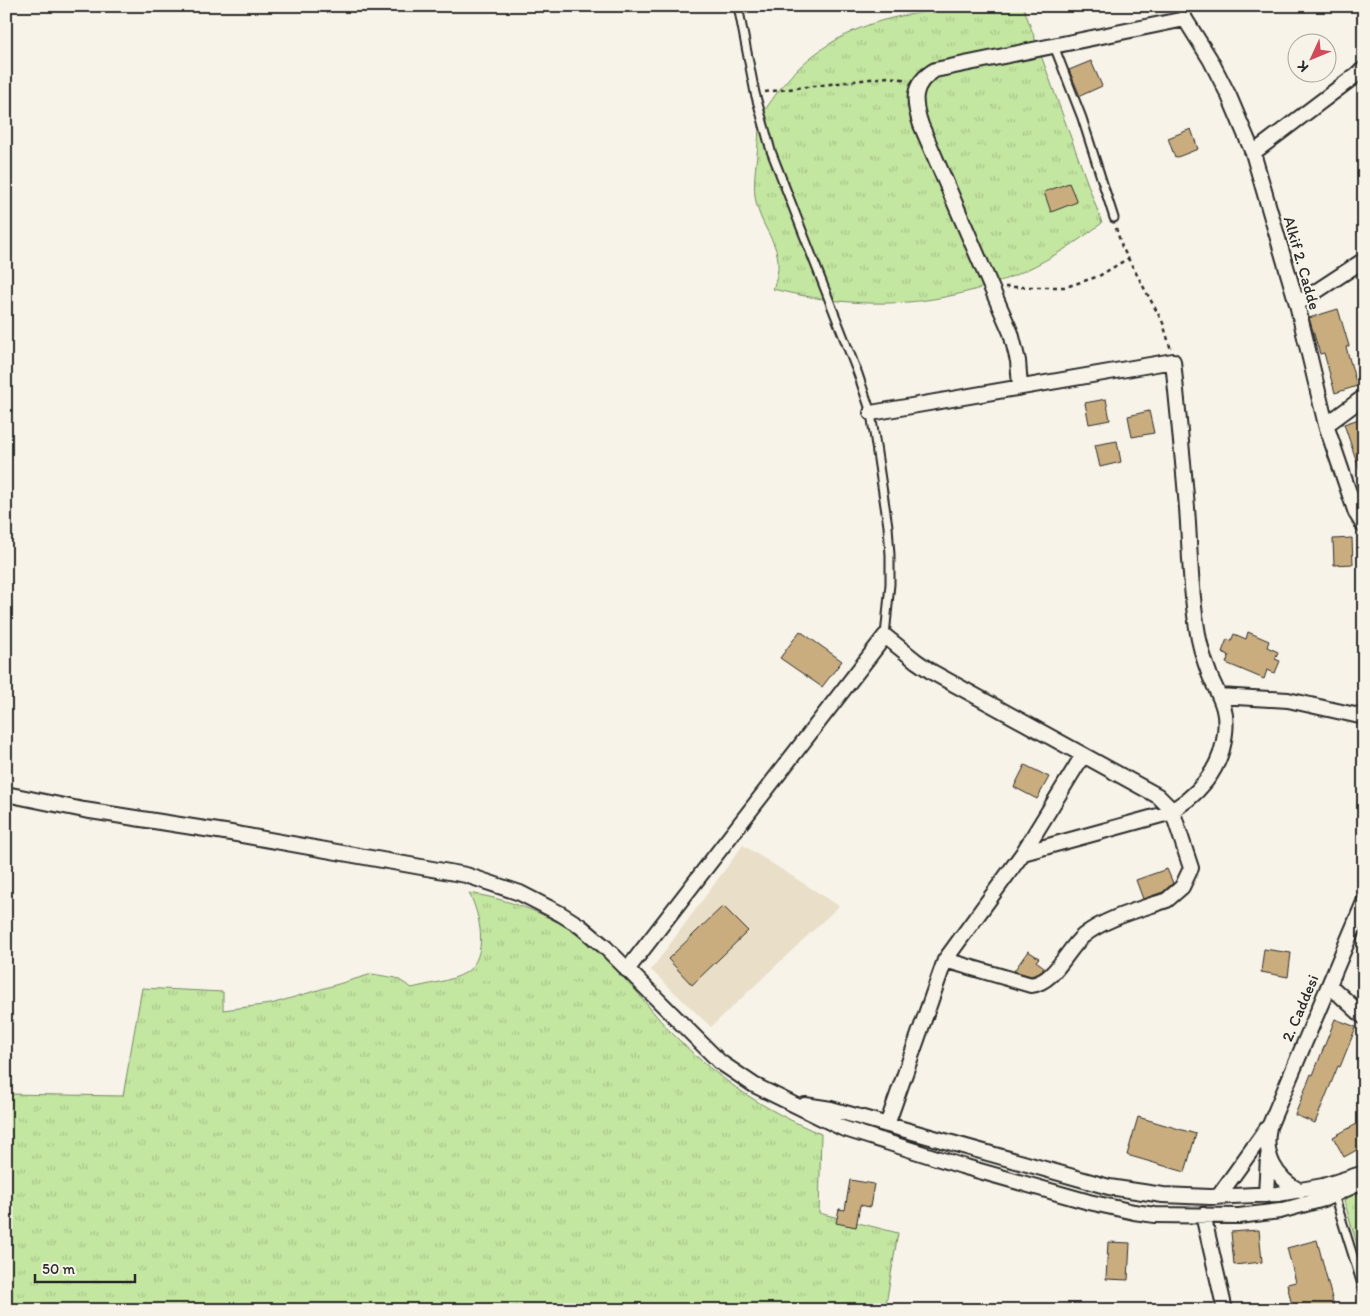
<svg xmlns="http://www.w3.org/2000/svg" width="1370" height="1316" font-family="Itim,sans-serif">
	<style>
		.built { fill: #e9dec8 }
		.grass { fill: url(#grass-tufts); stroke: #786 }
		.building { fill: #c9ad7f; stroke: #2b2b2b }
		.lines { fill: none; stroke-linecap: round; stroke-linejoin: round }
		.lane-casing { stroke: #2b2b2b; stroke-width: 11 }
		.street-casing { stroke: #2b2b2b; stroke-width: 18 }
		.path { stroke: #2b2b2b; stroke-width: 2.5; stroke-dasharray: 4 4; stroke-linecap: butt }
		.lane { stroke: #f7f3e8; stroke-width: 7 }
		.street { stroke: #f7f3e8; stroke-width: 14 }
		.labels { text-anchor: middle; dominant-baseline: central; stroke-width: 4.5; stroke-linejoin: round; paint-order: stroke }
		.street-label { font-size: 16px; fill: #2b2b2b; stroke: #f7f3e8 }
	</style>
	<defs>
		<pattern id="grass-tufts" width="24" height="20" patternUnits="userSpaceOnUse" patternTransform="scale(1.25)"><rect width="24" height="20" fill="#c3e6a0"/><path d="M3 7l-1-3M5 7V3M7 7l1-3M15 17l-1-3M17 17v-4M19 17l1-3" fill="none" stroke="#a8c58a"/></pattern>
	</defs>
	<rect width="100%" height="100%" fill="#f7f3e8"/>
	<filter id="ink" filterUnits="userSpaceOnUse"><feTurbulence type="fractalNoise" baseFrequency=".02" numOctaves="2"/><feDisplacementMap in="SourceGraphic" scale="10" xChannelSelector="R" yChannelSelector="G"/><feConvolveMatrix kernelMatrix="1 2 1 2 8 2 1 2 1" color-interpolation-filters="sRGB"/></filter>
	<g filter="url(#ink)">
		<!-- built -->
		<path class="built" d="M743,845L839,906L711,1027L651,970Z"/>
		<!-- grass -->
		<path class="grass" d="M997,6H1023L1102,223C1001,301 895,320 773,289C790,245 760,235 755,196C753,179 757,160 758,143C759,136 758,127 760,120C763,112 769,104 774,97C800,59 840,32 884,20C920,10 960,10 997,6Z
			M469,893C525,902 576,925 615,966C637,990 654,1016 677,1038C719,1080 766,1111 821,1134L819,1213L898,1233L885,1310H6V1094L123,1096L142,988L223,992V1010L271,1004L372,974L396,978L412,988C427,984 452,981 465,973C490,957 480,914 469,893Z
			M1364,1187V1268L1342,1194Z"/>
		<!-- building -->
		<path class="building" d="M1091,61L1102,86L1080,96L1069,70Z
			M1191,129L1198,149L1175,158L1168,138Z
			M1069,183L1077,202L1051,212L1044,192Z
			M1338,309L1349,346L1346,347L1357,386L1335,393L1324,353L1320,354L1309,318Z
			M1106,399L1110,420L1089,424L1085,403Z
			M1149,411L1154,433L1132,437L1128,416Z
			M1359,419L1364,433V477H1362L1344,424Z
			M1117,441L1121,462L1100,467L1095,445Z
			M1352,538L1353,564L1334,565L1333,539Z
			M800,631L842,661L822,687L780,658Z
			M1248,632L1269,641L1267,647L1278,652L1275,659L1280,661L1275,673L1267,670L1264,679L1226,663L1229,655L1222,652L1227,639L1231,641L1234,634L1246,639Z
			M1025,765L1049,777L1037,799L1014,787Z
			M1167,869L1173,883L1163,892L1143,899L1136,880Z
			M723,906L748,931L692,985L668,959Z
			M1264,949L1291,953L1288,977L1261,972Z
			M1028,951L1039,958L1036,961L1044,967L1041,972L1031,976L1014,971Z
			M1335,1019L1356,1027L1340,1067L1338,1066L1315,1123L1295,1115L1311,1074L1313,1075Z
			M1138,1117L1196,1134L1185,1172L1127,1155Z
			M1364,1120V1146L1344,1157L1333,1137Z
			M850,1180L874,1184L870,1207L860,1205L856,1227L836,1223L839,1209L845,1210Z
			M1259,1230L1262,1262L1234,1265L1231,1232Z
			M1317,1240L1335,1310H1293L1287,1284L1296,1282L1287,1248Z
			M1108,1242L1130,1243L1128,1280L1106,1279Z"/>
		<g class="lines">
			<defs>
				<path id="lane" d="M738,6L755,93L771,151L858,374L871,413L888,526L890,555V584L885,636
					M1180,6L1185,19
					M1054,46L1082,118L1114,218
					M1334,1195L1364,1291"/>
				<path id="street" d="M1253,153L1364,69
					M1297,304L1364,260
					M1020,386L1018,361L1011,333L921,125C913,102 911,84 935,70L1185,19L1210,59L1229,96L1253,153L1297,304L1326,425L1356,513L1364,526
					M871,413L1173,361C1178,410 1183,459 1187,508C1190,548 1190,589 1197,628C1199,644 1204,660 1210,676C1219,697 1228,708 1225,733C1222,769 1197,798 1165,814L1023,853
					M1326,425L1364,397
					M1219,696L1288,700L1364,717
					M6,794L84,810L231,833L466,875L520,893L561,914L580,926L605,947L720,1062L754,1085L842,1128L962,1166L1089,1202L1134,1212L1155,1215L1239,1216L1280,1211L1324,1199L1364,1181
					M627,970L885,636L916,661L932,672L1158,796L1172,810L1191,868L1182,887L1167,900C1141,909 1105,918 1083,936C1066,951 1055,982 1031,985L945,960
					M1329,985L1364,1017
					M805,1105L831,1109L1109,1187L1163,1195L1210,1197L1278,1194L1323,1186L1364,1173
					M887,1125L945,960L1023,853L1083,755
					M1300,1191C1275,1178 1263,1155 1269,1127L1364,902
					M1266,1195L1268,1156
					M1218,1197L1268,1127
					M1203,1215L1225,1310"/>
			</defs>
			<!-- lane casing -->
			<use href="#lane" class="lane-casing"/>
			<!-- street casing -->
			<use href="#street" class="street-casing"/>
			<!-- path -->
			<path class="path" d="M765,92L879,78L889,77L908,80
				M1116,228L1122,247L1163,323L1171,350
				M1005,287H1066L1099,276L1127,259"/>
			<!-- lane -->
			<use href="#lane" class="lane"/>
			<!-- street -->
			<use href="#street" class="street"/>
		</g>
	</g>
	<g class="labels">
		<!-- street labels -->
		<g class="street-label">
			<text transform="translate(1302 263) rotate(74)">Alkif 2. Cadde</text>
			<text transform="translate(1300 1008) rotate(-67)">2. Caddesi</text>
		</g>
	</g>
	<!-- margin -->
	<rect width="1370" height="1316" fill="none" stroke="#f7f3e8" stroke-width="25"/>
	<rect x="12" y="12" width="1345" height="1291" fill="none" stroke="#2b2b2b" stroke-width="2" filter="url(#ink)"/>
	<!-- north arrow -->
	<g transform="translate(1312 58) rotate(226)"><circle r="24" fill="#f7f3e8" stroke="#a5a39c"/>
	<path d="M0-4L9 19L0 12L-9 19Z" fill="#d1495b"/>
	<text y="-8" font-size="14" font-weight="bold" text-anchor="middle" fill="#2b2b2b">K</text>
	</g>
	<!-- scale -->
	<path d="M35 1274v8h100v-8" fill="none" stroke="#2b2b2b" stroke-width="2.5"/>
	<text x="42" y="1274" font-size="15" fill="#2b2b2b" stroke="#f7f3e8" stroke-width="4" paint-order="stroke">50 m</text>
</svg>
